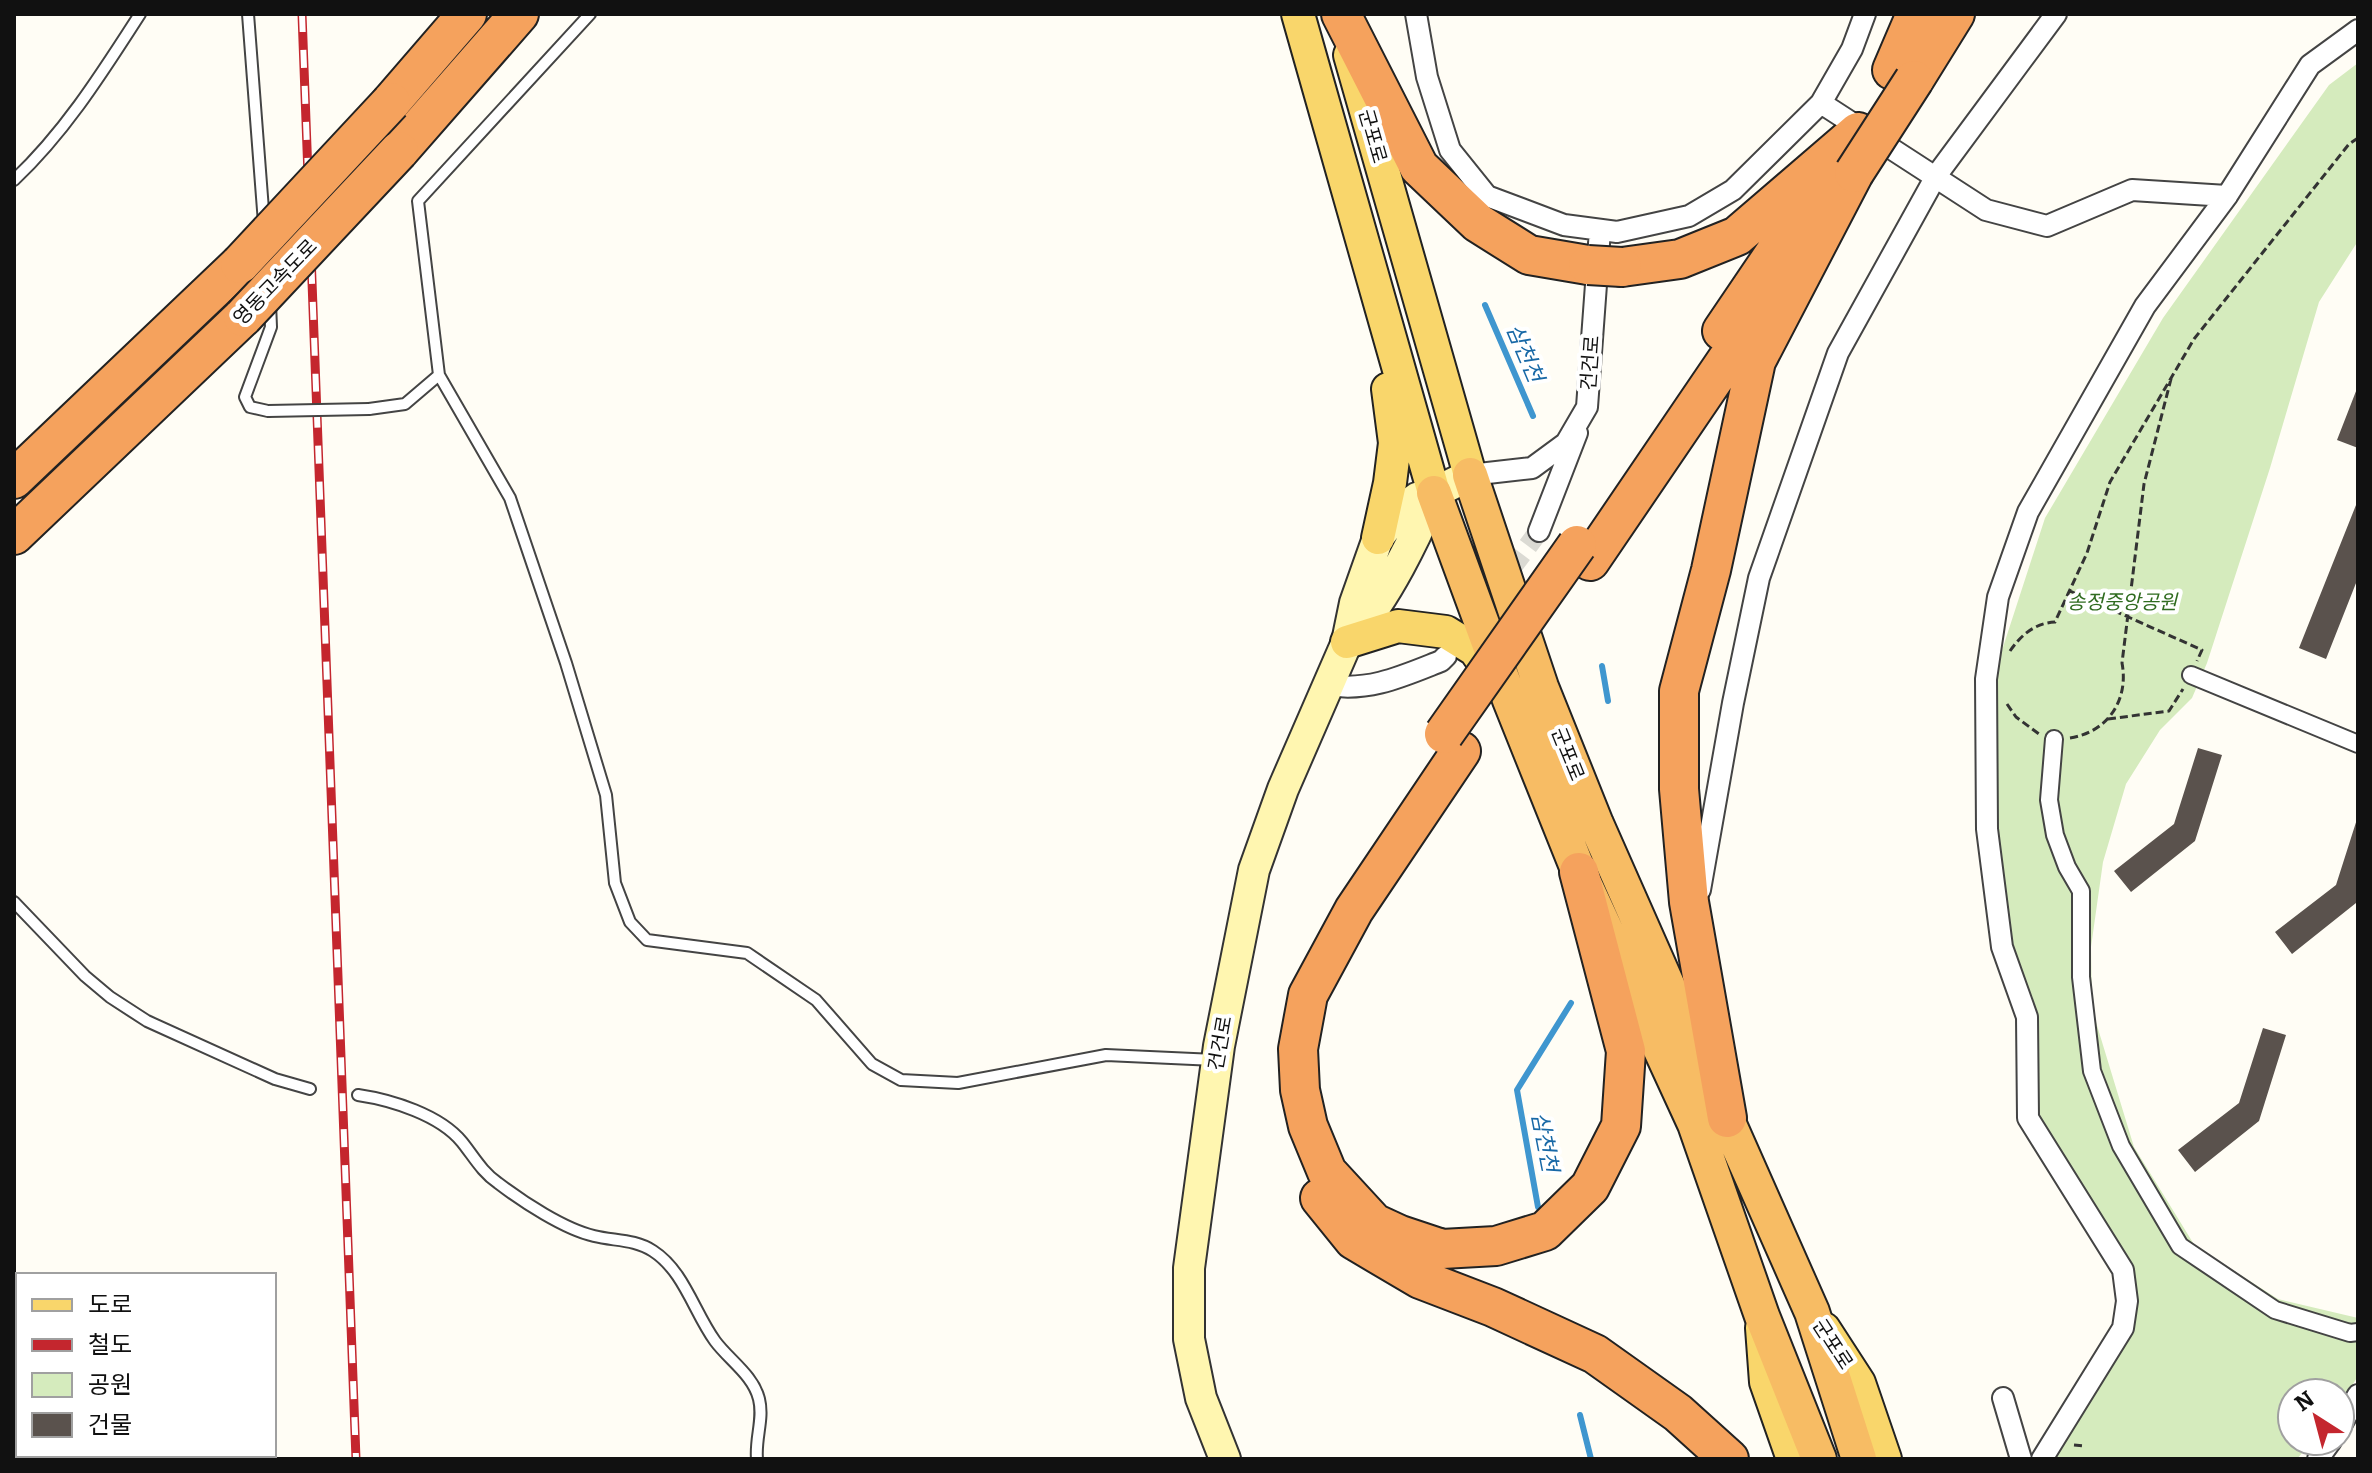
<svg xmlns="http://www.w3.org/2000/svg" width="2372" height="1473" font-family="Bitter,'Noto Sans KR',serif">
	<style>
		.green { fill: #d5ebbd }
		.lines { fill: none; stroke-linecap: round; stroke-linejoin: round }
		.stream { stroke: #3f96cf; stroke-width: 6 }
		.building { fill: #5a524d }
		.minor-tunnel { stroke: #dbdad3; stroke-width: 20; stroke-dasharray: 20 10; stroke-linecap: butt }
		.service-casing { stroke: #444; stroke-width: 14 }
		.pedestrian-casing { stroke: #444; stroke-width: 20 }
		.minor-casing { stroke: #444; stroke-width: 24 }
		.secondary-casing { stroke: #333; stroke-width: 34 }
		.primary-casing { stroke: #222; stroke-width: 36 }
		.trunk-casing { stroke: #222; stroke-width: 38 }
		.motorway-casing { stroke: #222; stroke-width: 42 }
		.path { stroke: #333; stroke-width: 3; stroke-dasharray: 8 4; stroke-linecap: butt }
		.service { stroke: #fff; stroke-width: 10 }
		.pedestrian { stroke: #fff; stroke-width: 16 }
		.minor { stroke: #fff; stroke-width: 20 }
		.secondary { stroke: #fff6b0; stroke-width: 30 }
		.primary { stroke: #f9d66b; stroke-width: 32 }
		.trunk { stroke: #f7bc64; stroke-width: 34 }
		.motorway { stroke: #f5a25d; stroke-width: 38 }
		.rail-casing { stroke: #c4262e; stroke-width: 9 }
		.rail { stroke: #fff; stroke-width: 6; stroke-dasharray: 18; stroke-linecap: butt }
		.service-bridge-casing { stroke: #444; stroke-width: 14; stroke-linecap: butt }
		.motorway-bridge-casing { stroke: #222; stroke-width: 42; stroke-linecap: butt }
		.service-bridge { stroke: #fff; stroke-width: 10 }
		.motorway-bridge { stroke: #f5a25d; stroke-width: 38 }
		.labels { text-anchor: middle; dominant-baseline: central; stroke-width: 8; stroke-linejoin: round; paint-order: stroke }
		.street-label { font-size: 20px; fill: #111; stroke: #fff }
		.park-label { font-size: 20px; font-style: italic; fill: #2f6b1f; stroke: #fff }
		.water-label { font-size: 22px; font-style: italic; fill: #1768a6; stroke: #fff }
	</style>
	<rect width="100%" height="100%" fill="#fffdf5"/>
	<!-- green -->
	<path class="green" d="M2358,63V241L2319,302L2270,468L2207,663L2192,698L2160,730L2126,784L2103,862L2091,947L2092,1009L2134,1147L2195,1246L2278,1299L2358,1318V1376L2340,1405V1393H2292V1441H2312L2297,1459H2054L2132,1328L2138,1297L2132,1263L2037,1114V1017L2011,945L1995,831L1993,678L2045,518L2163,318L2329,85Z"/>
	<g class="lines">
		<!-- stream -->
		<path class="stream" d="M1485,305L1533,416
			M1602,666L1608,701
			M1538,1207L1517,1090L1571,1003
			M1580,1415L1591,1459"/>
	</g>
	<!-- building -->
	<path class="building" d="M2358,386V448L2337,440Z
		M2358,500V578L2326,659L2299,648Z
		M2198,748L2222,755L2195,841L2131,892L2114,871L2174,824Z
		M2358,816V896L2356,903L2292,954L2275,932L2336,885Z
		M2263,1028L2286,1035L2259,1121L2195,1172L2178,1150L2239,1103Z"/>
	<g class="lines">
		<!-- minor-tunnel -->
		<path class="minor-tunnel" d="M1474,618L1539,531"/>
		<defs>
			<path id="service" d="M248,14L264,223
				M590,14L418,201L439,375L510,498L566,663L606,795L615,883L630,922L647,940L747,953L816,1000L872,1064L901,1080L958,1083L1106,1055L1215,1060
				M14,180C65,132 102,73 140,14
				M369,409L405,404L439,375
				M268,411L250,407L245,397L271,327L270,303
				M14,902L85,976L110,997L147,1021L275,1079L310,1089
				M358,1095C392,1100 440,1115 462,1142C474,1157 482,1172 498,1183C523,1202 564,1229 594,1236C614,1241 635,1239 653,1251C684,1271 694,1312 715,1341C729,1360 753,1375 759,1399C764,1419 755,1438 757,1459"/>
			<path id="pedestrian" d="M2191,675L2358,744
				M2054,739L2049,800L2055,835L2067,867L2081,891V977L2092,1071L2121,1146L2180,1246L2275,1310L2350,1333L2358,1332"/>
			<path id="minor" d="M1416,14L1427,77L1450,150L1487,196L1564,225L1617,232L1689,216L1733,190L1821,103L1852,49L1865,14
				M1821,103L1986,210L2047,226L2132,190L2227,196
				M1470,475L1532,468L1566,443L1587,407L1600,230
				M1539,531L1577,433
				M1328,685C1369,692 1403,676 1441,661L1446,656
				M1700,890L1733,703L1759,578L1838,353L1936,176L2056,14
				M2003,1398L2021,1459
				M2340,1427L2358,1395
				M2042,1459L2123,1328L2127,1301L2123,1270L2028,1118L2027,1017L2002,947L1987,829L1986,679L1998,597L2028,512L2145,306L2227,196L2310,65L2358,30
				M2318,1459L2331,1441"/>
			<path id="secondary" d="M1354,634C1386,598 1416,537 1434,493
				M1225,1459L1201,1398L1189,1339V1268L1219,1046L1254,870L1283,789L1347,642L1355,603L1378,538L1398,512L1417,498L1434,493L1470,475"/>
			<path id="primary" d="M1298,14L1434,493
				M1350,55L1470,475
				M1378,538L1390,483L1395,443L1388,389
				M1347,642L1398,626L1446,632L1475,650L1498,683
				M1762,1328L1766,1382L1793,1459
				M1824,1329L1859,1383L1885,1459"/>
			<path id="trunk" d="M1470,475L1541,687L1596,824L1812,1312L1859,1459
				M1434,493L1510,700L1579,872L1695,1124L1762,1316L1819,1459"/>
			<path id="motorway" d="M1341,14L1419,167L1478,223L1529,255L1588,265
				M1892,70L1916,14
				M1914,80L1955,14
				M391,102L467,14
				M399,151L519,14
				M1622,267L1680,259L1737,236L1858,132
				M1722,331L1837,161
				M14,479L240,264
				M14,535L243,317
				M1590,561L1758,314
				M1461,751L1354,910L1308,995L1298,1049L1300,1090L1308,1126L1327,1172L1374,1223L1400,1235L1442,1249L1496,1246L1545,1231L1590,1187L1621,1126L1626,1051L1579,872
				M1727,1118L1689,902L1679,789V691L1711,570L1756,361L1854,173
				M1320,1198L1354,1240L1420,1279L1493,1307L1595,1354L1678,1413L1729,1459"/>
		</defs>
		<!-- service casing -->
		<use href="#service" class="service-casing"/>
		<!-- pedestrian casing -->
		<use href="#pedestrian" class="pedestrian-casing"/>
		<!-- minor casing -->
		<use href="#minor" class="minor-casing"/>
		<!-- secondary casing -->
		<use href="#secondary" class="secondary-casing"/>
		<!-- primary casing -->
		<use href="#primary" class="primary-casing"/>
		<!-- trunk casing -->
		<use href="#trunk" class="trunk-casing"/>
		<!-- motorway casing -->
		<use href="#motorway" class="motorway-casing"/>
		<!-- path -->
		<path class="path" d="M2070,591L2202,650L2197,661
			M2010,651C2021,635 2035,623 2055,622L2087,553L2110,482L2194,339L2349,144L2358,138
			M2007,704L2016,717L2039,734
			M2108,719L2169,711L2183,689
			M2070,738C2108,732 2129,700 2122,663L2144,484L2172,375
			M2074,1445L2085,1446"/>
		<!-- service -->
		<use href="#service" class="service"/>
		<!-- pedestrian -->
		<use href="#pedestrian" class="pedestrian"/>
		<!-- minor -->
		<use href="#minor" class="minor"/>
		<!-- secondary -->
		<use href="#secondary" class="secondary"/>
		<!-- primary -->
		<use href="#primary" class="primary"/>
		<!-- trunk -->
		<use href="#trunk" class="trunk"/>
		<!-- motorway -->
		<use href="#motorway" class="motorway"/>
		<defs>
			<path id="rail" d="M302,14L356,1459"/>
		</defs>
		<!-- rail casing -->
		<use href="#rail" class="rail-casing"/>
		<!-- rail -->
		<use href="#rail" class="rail"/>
		<defs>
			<path id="service-bridge" d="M268,411L369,409"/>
			<path id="motorway-bridge" d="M1854,173L1914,80
				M240,264L391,102
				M1588,265L1622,267
				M243,317L399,151
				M1444,734L1577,545"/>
		</defs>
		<!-- service-bridge casing -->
		<use href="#service-bridge" class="service-bridge-casing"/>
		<!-- motorway-bridge casing -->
		<use href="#motorway-bridge" class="motorway-bridge-casing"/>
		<!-- service-bridge -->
		<use href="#service-bridge" class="service-bridge"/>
		<!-- motorway-bridge -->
		<use href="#motorway-bridge" class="motorway-bridge"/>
	</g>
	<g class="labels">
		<!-- street labels -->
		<g class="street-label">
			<text transform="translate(1373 136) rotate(74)">군포로</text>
			<text transform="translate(275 282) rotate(-46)">영동고속도로</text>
			<text transform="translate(1590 363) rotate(-86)">건건로</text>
			<text transform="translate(1568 754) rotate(68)">군포로</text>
			<text transform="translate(1220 1043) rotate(-80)">건건로</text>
			<text transform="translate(1833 1344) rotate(57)">군포로</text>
		</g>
		<!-- park labels -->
		<g class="park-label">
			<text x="2122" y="602">송정중앙공원</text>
		</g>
		<!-- water labels -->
		<g class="water-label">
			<text transform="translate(1525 353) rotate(67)">삼천천</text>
			<text transform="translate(1545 1142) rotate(79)">삼천천</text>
		</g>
	</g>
	<!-- border -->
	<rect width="2372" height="1473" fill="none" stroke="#111111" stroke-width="32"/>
	<!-- legend -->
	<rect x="16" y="1273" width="260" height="184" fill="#ffffff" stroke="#a0a0a0" stroke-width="2"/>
	<rect x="32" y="1299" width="40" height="12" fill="#f9d66b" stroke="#a0a0a0" stroke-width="2"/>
	<text x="88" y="1313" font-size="24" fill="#111111">도로</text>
	<rect x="32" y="1339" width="40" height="12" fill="#c4262e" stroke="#a0a0a0" stroke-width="2"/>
	<text x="88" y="1353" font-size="24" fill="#111111">철도</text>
	<rect x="32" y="1373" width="40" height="24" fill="#d5ebbd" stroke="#a0a0a0" stroke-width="2"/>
	<text x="88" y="1393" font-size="24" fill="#111111">공원</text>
	<rect x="32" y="1413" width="40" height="24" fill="#5a524d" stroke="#a0a0a0" stroke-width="2"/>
	<text x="88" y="1433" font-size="24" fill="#111111">건물</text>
	<!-- north arrow -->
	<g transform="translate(2316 1417) rotate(324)"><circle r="38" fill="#ffffff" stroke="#a0a0a0" stroke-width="2"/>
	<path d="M0-6L14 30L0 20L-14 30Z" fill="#c4262e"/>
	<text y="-12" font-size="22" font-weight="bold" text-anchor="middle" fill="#111111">N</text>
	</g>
</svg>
